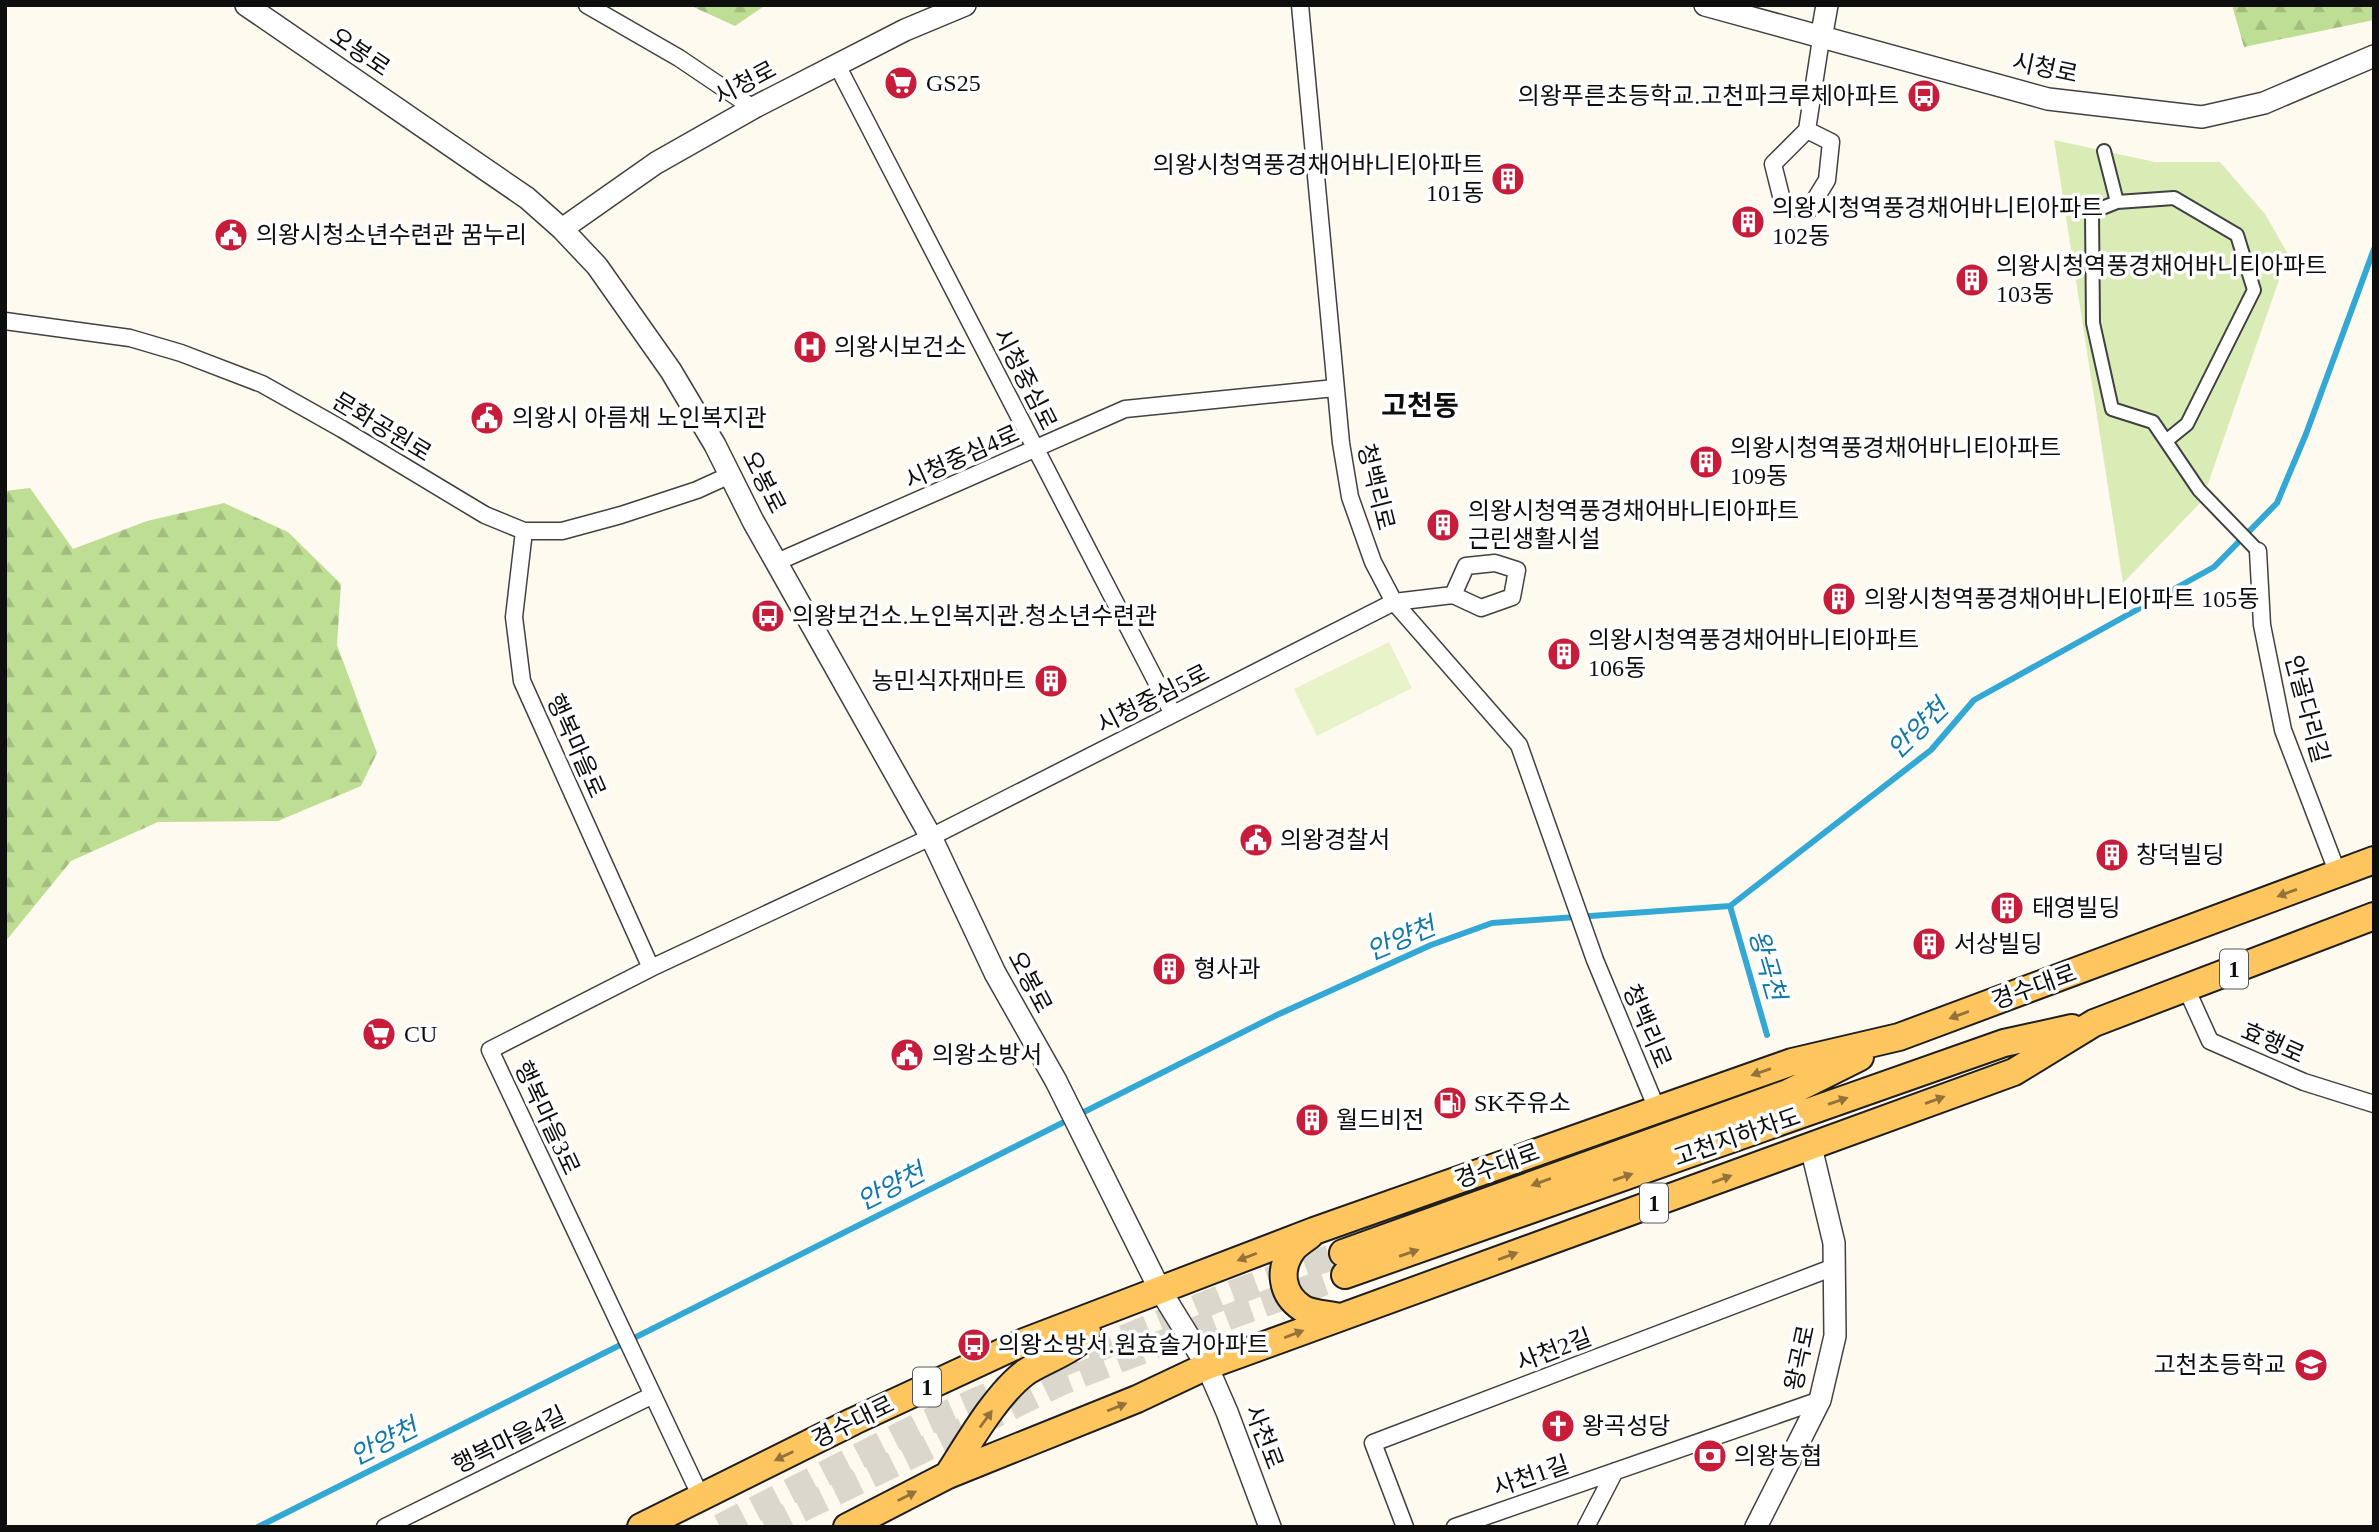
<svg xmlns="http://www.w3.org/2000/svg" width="2379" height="1532" font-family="'Times New Roman','Noto Sans KR',serif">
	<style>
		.forest { fill: url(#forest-firs) }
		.park { fill: #d9ecb6 }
		.pitch { fill: #e9f3c9 }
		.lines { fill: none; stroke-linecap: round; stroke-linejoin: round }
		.stream { stroke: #33a8d5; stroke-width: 6 }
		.primary-tunnel { stroke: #dbd7cd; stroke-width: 26; stroke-dasharray: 26 13; stroke-linecap: butt }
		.pedestrian-casing { stroke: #414141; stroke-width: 16 }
		.minor-casing { stroke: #414141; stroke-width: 19 }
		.tertiary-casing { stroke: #414141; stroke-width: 24 }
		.primary-casing { stroke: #1f1f1f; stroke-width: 30 }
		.pedestrian { stroke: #fff; stroke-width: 12 }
		.minor { stroke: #fff; stroke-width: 16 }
		.tertiary { stroke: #fff; stroke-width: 21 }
		.primary { stroke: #ffc55f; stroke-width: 26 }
		.oneway { fill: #93733b }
		.labels { text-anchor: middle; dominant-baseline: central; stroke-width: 7; stroke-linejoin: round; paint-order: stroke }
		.shield { fill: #fff; stroke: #565656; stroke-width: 2 }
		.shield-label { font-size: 23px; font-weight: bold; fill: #0e0e0e }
		.street-label { font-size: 24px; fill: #0e0e0e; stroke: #fff }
		.poi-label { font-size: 24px; fill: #0e0e0e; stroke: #fff; text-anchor: start }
		.water-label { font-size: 26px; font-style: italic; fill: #0f78a8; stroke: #fff }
		.quarter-label { font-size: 28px; font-weight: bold; fill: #0e0e0e; stroke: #fff }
	</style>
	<defs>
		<pattern id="forest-firs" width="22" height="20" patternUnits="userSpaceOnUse" patternTransform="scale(1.75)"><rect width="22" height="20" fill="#bede94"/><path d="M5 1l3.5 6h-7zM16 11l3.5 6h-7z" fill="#a2bd7e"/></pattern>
	</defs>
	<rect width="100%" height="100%" fill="#fffaef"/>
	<!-- forest -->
	<path class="forest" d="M689,5H766L735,26Z
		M2232,5H2374V20L2244,47Z
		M30,488L73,549L147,521L224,503L288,532L341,584L337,645L377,753L361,786L278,821L158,822L71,861L5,942V491Z"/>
	<!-- park -->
	<path class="park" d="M2054,140L2155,162H2220L2265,214L2288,254L2202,501L2123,583Z"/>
	<!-- pitch -->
	<path class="pitch" d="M1389,642L1412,688L1317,736L1294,689Z"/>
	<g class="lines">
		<!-- stream -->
		<path class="stream" d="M1730,906L1767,1035
			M258,1527L1277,1015L1431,945L1492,923L1730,906L1931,750L1974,700L2214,567L2277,503L2306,434L2374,249"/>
		<!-- primary-tunnel -->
		<path class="primary-tunnel" d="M1052,1368L1230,1294L1343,1253
			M720,1527L918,1426L1017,1383
			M765,1527L1060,1383L1239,1313L1345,1275"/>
		<defs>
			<path id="pedestrian" d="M2104,151L2117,202
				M2166,441L2187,424L2254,290L2237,235L2174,198L2117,202L2092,212L2093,323L2112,409L2153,422L2199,490L2258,551"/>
			<path id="minor" d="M587,5L679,58L753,108
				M1300,5L1341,443L1350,497L1373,562L1394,602L1519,745L1595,960L1657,1109
				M837,65L1173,714
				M1807,130L1831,142L1827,180L1808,211L1783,204L1773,164L1807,130L1821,39
				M5,321L130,338L181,353L262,384L342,429L485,515L524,531H562L621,515L697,490L730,475
				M524,531L514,617L522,681L651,968
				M2258,551L2262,625L2283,730L2338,874
				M777,562L1125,409L1335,388
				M2186,988L2210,1041L2304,1082L2374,1104
				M701,1497L490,1050L651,968L931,837L1394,602L1453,595L1481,608L1512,597L1517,570L1495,563L1466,566L1453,595
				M385,1527L653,1395
				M1405,1527L1373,1443L1834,1267
				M1455,1527L1820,1400
				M1586,1527L1615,1471"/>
			<path id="tertiary" d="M246,5L527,198L562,229L597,266L671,371L715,445L753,521L931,837L995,973L1056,1081L1160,1290L1207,1366L1227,1412L1270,1527
				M1705,5L2048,99L2202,117L2264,103L2374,56
				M1821,39L1827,5
				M562,229L656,163L753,108L905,30L965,5
				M1756,1527L1820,1400L1835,1336L1834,1243L1811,1147"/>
			<path id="primary" d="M1310,1235C1305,1239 1297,1244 1293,1249C1278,1269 1281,1294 1302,1308C1311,1314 1328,1314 1340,1317
				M1343,1253L1788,1093L1860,1057
				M1345,1275L2004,1043L2072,1028
				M948,1475C968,1444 996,1394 1026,1372C1041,1361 1082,1348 1087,1331L1085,1325L1079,1323L1068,1326
				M641,1527L854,1421L1024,1342L1160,1290L1314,1231L1792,1062L1899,1037L2374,860
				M847,1527L948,1475L1137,1399L1207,1366L2014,1072L2094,1023L2374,916"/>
		</defs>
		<!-- pedestrian casing -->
		<use href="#pedestrian" class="pedestrian-casing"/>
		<!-- minor casing -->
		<use href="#minor" class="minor-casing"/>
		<!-- tertiary casing -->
		<use href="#tertiary" class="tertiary-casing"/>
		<!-- primary casing -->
		<use href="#primary" class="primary-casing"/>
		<!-- pedestrian -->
		<use href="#pedestrian" class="pedestrian"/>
		<!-- minor -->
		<use href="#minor" class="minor"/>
		<!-- tertiary -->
		<use href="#tertiary" class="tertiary"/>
		<!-- primary -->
		<use href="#primary" class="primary"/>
	</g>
	<!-- one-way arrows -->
	<defs><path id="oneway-solid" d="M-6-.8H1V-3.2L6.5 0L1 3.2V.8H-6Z" transform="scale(1.75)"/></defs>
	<g class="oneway">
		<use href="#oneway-solid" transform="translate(2287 893) rotate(160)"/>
		<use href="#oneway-solid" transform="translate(1959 1015) rotate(160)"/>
		<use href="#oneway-solid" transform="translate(1761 1072) rotate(161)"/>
		<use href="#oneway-solid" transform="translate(1935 1100) rotate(-20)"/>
		<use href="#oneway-solid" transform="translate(1838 1101) rotate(-19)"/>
		<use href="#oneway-solid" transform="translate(1623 1177) rotate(-19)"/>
		<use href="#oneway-solid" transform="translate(1722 1179) rotate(-20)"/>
		<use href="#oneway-solid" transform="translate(1541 1182) rotate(160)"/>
		<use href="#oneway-solid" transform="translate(1409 1253) rotate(-19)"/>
		<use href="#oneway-solid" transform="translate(1508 1256) rotate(-20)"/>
		<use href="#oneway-solid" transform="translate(1247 1257) rotate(159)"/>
		<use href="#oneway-solid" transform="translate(1294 1334) rotate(-21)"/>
		<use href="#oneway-solid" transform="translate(1117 1407) rotate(-22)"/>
		<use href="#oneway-solid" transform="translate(986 1419) rotate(-54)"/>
		<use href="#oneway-solid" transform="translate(784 1456) rotate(154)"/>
		<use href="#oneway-solid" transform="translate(907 1496) rotate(-27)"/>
	</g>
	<!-- icons -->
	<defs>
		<symbol id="supermarket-disc" viewBox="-11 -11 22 22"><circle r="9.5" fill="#c71d3a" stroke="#fff"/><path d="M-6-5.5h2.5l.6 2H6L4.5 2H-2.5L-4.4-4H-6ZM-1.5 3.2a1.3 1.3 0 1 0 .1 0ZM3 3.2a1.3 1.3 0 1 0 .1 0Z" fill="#fff"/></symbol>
		<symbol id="bus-disc" viewBox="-11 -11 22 22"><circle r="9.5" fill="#c71d3a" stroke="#fff"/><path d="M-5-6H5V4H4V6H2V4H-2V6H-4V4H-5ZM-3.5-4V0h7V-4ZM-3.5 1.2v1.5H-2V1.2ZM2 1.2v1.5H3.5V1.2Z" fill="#fff"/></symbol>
		<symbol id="building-disc" viewBox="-11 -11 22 22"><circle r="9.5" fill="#c71d3a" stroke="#fff"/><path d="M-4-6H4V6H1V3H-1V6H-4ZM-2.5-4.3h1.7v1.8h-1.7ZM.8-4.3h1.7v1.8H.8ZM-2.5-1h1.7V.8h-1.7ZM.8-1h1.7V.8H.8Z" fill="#fff"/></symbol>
		<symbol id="civic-disc" viewBox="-11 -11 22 22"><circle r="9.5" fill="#c71d3a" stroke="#fff"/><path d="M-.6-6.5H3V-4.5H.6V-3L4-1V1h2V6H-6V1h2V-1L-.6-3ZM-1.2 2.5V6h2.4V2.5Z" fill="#fff"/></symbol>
		<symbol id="hospital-disc" viewBox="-11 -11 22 22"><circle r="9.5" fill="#c71d3a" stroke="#fff"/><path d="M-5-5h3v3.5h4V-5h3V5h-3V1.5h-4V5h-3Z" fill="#fff"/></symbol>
		<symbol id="fuel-disc" viewBox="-11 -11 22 22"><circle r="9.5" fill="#c71d3a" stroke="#fff"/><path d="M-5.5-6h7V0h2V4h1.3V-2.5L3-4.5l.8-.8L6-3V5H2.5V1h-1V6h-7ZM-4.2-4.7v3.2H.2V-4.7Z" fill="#fff"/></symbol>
		<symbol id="school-disc" viewBox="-11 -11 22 22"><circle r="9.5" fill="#c71d3a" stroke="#fff"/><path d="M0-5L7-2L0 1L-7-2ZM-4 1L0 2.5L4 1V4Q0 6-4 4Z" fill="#fff"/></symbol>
		<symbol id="church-disc" viewBox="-11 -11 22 22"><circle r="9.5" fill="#c71d3a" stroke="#fff"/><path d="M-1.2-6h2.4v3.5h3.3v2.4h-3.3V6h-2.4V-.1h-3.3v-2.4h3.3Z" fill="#fff"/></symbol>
		<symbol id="bank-disc" viewBox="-11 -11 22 22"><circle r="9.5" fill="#c71d3a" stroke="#fff"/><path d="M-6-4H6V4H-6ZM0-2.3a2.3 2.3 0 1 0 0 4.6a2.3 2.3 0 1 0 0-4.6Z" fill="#fff"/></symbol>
	</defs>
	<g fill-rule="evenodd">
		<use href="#supermarket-disc" x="882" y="64" width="38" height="38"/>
		<use href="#bus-disc" x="1905" y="77" width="38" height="38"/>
		<use href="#building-disc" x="1489" y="160" width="38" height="38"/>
		<use href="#building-disc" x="1729" y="203" width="38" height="38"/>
		<use href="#civic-disc" x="212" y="216" width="38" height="38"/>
		<use href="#building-disc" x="1953" y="261" width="38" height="38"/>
		<use href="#hospital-disc" x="791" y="328" width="38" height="38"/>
		<use href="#civic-disc" x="468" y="399" width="38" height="38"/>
		<use href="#building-disc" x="1687" y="443" width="38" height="38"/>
		<use href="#building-disc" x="1424" y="506" width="38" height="38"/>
		<use href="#building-disc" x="1820" y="580" width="38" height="38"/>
		<use href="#bus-disc" x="749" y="597" width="38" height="38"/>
		<use href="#building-disc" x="1545" y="635" width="38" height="38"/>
		<use href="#building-disc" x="1032" y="662" width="38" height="38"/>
		<use href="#civic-disc" x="1237" y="821" width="38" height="38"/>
		<use href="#building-disc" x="2093" y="836" width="38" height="38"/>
		<use href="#building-disc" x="1988" y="889" width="38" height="38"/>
		<use href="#building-disc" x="1910" y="925" width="38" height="38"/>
		<use href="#building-disc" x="1150" y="950" width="38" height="38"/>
		<use href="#supermarket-disc" x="360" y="1015" width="38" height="38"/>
		<use href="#civic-disc" x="888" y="1036" width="38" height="38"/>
		<use href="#fuel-disc" x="1431" y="1084" width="38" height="38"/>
		<use href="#building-disc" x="1293" y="1101" width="38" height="38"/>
		<use href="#bus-disc" x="955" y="1326" width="38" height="38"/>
		<use href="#school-disc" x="2292" y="1346" width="38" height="38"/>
		<use href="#church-disc" x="1539" y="1407" width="38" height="38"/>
		<use href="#bank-disc" x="1691" y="1437" width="38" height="38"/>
	</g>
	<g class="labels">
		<!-- shield labels -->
		<g class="shield">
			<rect x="2220" y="949.5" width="28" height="39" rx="5"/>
			<rect x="1640" y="1183.5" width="28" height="39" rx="5"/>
			<rect x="913" y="1367.5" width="28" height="39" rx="5"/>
		</g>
		<g class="shield-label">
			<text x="2234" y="969">1</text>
			<text x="1654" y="1203">1</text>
			<text x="927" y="1387">1</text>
		</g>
		<!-- street labels -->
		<g class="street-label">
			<text transform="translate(360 52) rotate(34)">오봉로</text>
			<text transform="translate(2045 68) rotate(12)">시청로</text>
			<text transform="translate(745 83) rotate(-28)">시청로</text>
			<text transform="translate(1025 379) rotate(63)">시청중심로</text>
			<text transform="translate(382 427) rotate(31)">문화공원로</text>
			<text transform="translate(962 457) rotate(-24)">시청중심4로</text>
			<text transform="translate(764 482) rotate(63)">오봉로</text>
			<text transform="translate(1376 487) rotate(76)">청백리로</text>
			<text transform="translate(1153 699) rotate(-27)">시청중심5로</text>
			<text transform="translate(2307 709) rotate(75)">안골다리길</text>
			<text transform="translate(576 746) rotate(66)">행복마을로</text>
			<text transform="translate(1030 982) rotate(62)">오봉로</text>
			<text transform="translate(2034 987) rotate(-20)">경수대로</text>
			<text transform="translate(1647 1026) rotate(67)">청백리로</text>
			<text transform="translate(2273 1043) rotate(24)">효행로</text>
			<text transform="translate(547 1118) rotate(65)">행복마을3로</text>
			<text transform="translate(1737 1137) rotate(-19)">고천지하차도</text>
			<text transform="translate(1497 1166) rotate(-20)">경수대로</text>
			<text transform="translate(1554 1350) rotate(-21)">사천2길</text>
			<text transform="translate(1800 1358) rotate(-78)">왕곡로</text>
			<text transform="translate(853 1422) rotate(-26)">경수대로</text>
			<text transform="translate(1264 1437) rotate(69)">사천로</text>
			<text transform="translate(509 1440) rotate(-26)">행복마을4길</text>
			<text transform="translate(1531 1476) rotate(-19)">사천1길</text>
		</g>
		<!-- poi labels -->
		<g class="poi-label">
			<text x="926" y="83">GS25</text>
			<text x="1899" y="96" text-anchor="end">의왕푸른초등학교.고천파크루체아파트</text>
			<text x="1484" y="165" text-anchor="end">의왕시청역풍경채어바니티아파트<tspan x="1484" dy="28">101동</tspan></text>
			<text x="1772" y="208">의왕시청역풍경채어바니티아파트<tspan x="1772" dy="28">102동</tspan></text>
			<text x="256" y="235">의왕시청소년수련관 꿈누리</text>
			<text x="1996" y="266">의왕시청역풍경채어바니티아파트<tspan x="1996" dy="28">103동</tspan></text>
			<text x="834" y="347">의왕시보건소</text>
			<text x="512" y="418">의왕시 아름채 노인복지관</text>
			<text x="1730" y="448">의왕시청역풍경채어바니티아파트<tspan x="1730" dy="28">109동</tspan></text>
			<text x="1468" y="511">의왕시청역풍경채어바니티아파트<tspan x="1468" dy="28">근린생활시설</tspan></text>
			<text x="1864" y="599">의왕시청역풍경채어바니티아파트 105동</text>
			<text x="792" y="616">의왕보건소.노인복지관.청소년수련관</text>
			<text x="1588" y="640">의왕시청역풍경채어바니티아파트<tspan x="1588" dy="28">106동</tspan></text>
			<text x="1026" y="681" text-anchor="end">농민식자재마트</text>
			<text x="1280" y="840">의왕경찰서</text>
			<text x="2136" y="855">창덕빌딩</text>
			<text x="2032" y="908">태영빌딩</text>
			<text x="1954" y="944">서상빌딩</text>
			<text x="1194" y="969">형사과</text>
			<text x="404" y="1034">CU</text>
			<text x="932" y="1055">의왕소방서</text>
			<text x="1474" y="1103">SK주유소</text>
			<text x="1336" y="1120">월드비전</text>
			<text x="998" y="1345">의왕소방서.원효솔거아파트</text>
			<text x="2286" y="1365" text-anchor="end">고천초등학교</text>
			<text x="1582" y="1426">왕곡성당</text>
			<text x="1734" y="1456">의왕농협</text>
		</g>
		<!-- water labels -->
		<g class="water-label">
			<text transform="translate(1918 729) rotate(-44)">안양천</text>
			<text transform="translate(1401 939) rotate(-23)">안양천</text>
			<text transform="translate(1767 965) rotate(74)">왕곡천</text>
			<text transform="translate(891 1187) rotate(-27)">안양천</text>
			<text transform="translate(384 1442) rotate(-27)">안양천</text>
		</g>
		<!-- quarter labels -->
		<g class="quarter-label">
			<text x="1420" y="405">고천동</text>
		</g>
	</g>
	<!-- border -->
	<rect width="2379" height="1532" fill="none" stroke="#0e0e0e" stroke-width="14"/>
</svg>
